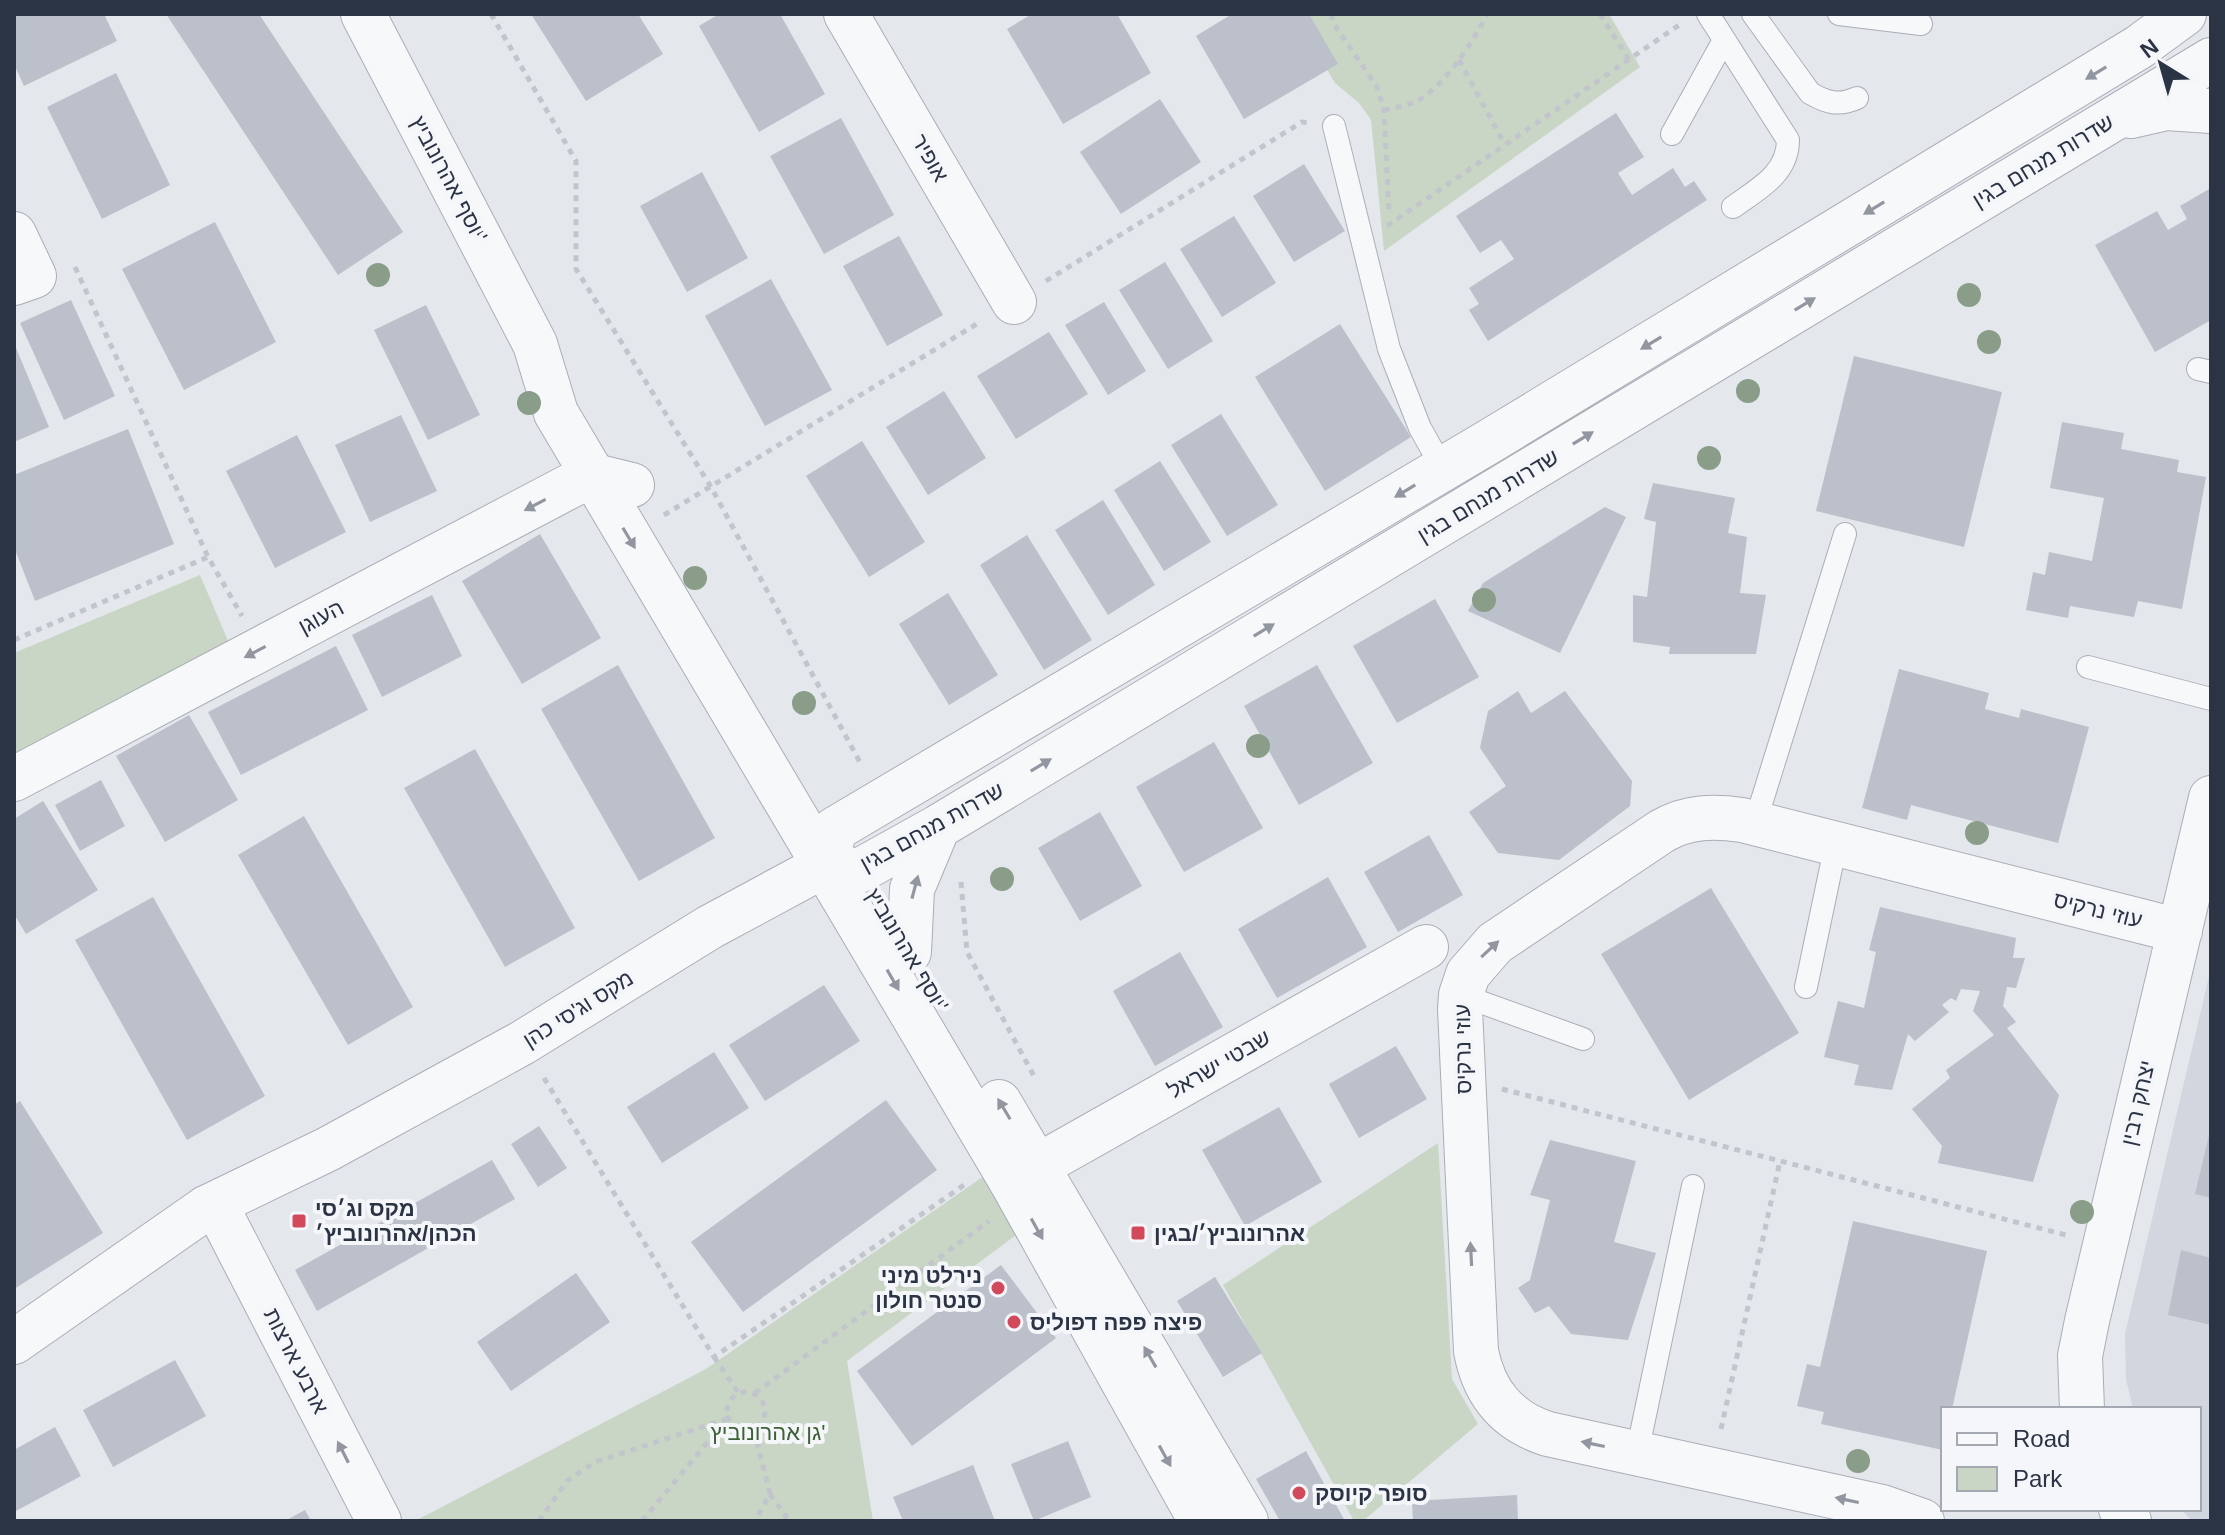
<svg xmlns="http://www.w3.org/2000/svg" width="2225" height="1535" font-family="Helvetica,'Noto Sans Hebrew',sans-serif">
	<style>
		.built { fill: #d2d6de }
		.green { fill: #c9d6c5 }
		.building { fill: #bbc0ca }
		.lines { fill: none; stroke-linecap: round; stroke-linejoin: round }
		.service-casing { stroke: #a9aeb7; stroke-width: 24 }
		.minor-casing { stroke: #a9aeb7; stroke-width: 46 }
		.tertiary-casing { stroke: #a9aeb7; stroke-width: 46 }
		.path { stroke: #c2c5cb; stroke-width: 5; stroke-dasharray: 6 6; stroke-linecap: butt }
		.service { stroke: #f7f8fa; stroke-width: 22 }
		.minor { stroke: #f7f8fa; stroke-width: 44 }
		.tertiary { stroke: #f7f8fa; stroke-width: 44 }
		.tree { fill: #899d89 }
		.oneway { fill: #9196a0 }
		.poi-dot { fill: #d1495b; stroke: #f4f6f9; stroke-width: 3 }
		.labels { text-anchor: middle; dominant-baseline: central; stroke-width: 8; stroke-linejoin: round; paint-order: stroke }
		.street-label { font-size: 22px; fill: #2b3445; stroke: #f4f6f9 }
		.poi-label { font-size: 22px; font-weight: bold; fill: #2b3445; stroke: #f4f6f9; text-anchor: start }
		.park-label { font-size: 22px; fill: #3f6138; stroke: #f4f6f9 }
	</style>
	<rect width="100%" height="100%" fill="#e4e7ec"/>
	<!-- built -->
	<path class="built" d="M2211,968V1521H2192L2181,1509H2199V1409H2133L2126,1379L2125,1334Z"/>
	<!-- green -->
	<path class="green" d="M1294,14H1609L1640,67L1384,251L1371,120L1359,103L1335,83Z
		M200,575L229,643L14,755V653Z
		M1438,1143L1452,1379L1478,1424L1363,1521H1354L1223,1285Z
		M984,1176L1020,1232L847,1361L873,1521H415L706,1369Z"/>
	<!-- building -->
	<path class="building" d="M14,14H104L117,41L24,86L14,64Z
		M166,14H259L403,232L338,275Z
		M531,14H638L663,54L586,101Z
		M719,14H780L825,94L759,132L699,26Z
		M1032,14H1117L1151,73L1063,124L1007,29Z
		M1232,14H1309L1338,64L1244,119L1196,36Z
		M116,73L170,185L102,219L47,107Z
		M1160,99L1201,162L1121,214L1080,152Z
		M1616,113L1644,157L1618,173L1632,195L1673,168L1685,187L1694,181L1707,200L1488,341L1469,310L1479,304L1469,288L1514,259L1501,240L1480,253L1456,216Z
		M841,118L894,215L824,254L770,156Z
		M1304,164L1345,231L1294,262L1253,196Z
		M702,172L748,258L687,292L640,206Z
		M2211,188V320L2155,352L2095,245L2157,211L2168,230L2187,219L2180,206Z
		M1234,216L1276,283L1222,317L1180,249Z
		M215,222L276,342L184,390L122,269Z
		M899,236L943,315L887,346L843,266Z
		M1165,262L1213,341L1168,369L1119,290Z
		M771,279L832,390L765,426L705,316Z
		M71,300L115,396L64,420L20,323Z
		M1104,302L1146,371L1108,395L1065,325Z
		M426,305L480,415L428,440L374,330Z
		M1340,324L1411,437L1325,491L1255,377Z
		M1049,332L1088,394L1016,439L977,376Z
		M14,343L49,427L14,442Z
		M1854,356L2002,392L1964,547L1816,511Z
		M944,391L986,458L928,495L886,427Z
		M1221,414L1278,505L1227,536L1171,445Z
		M401,415L437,491L370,522L335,445Z
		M2062,422L2124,433L2121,449L2179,460L2177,472L2206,477L2182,609L2138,601L2134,617L2070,606L2068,618L2026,610L2033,572L2045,575L2049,552L2092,561L2104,498L2050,488Z
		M128,429L174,544L35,601L14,547V475Z
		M297,435L346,532L275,568L226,471Z
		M862,441L925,542L869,577L806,476Z
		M1160,461L1211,542L1164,571L1114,490Z
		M1653,483L1735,498L1728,533L1747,537L1740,593L1766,595L1756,654H1669L1670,647L1633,642V595L1647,597L1656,522L1644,519Z
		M1103,500L1155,585L1108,615L1055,530Z
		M1605,507L1626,517L1560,653L1468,611L1483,583Z
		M540,534L601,638L522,684L462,581Z
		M1027,535L1092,640L1044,670L980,565Z
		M948,593L998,675L949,705L899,624Z
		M432,595L462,656L382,697L352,635Z
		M1435,599L1479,677L1397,723L1353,646Z
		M336,646L368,710L241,775L208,712Z
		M618,665L715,838L639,881L541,709Z
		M1317,665L1373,763L1299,805L1244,706Z
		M1899,669L1989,693L1985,709L2019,718L2021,709L2089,727L2058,843L1911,805L1907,820L1862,808Z
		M1518,691L1531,713L1565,691L1632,781L1630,806L1559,860L1498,853L1469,812L1506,786L1480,748L1488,711Z
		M189,715L238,800L165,842L116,756Z
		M1214,742L1263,828L1184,872L1136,787Z
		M475,749L575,928L505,967L404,788Z
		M101,780L125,826L80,851L55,805Z
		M43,801L98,890L26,934L14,914V819Z
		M1100,812L1142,886L1080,921L1038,848Z
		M304,816L413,1007L348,1045L238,855Z
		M1429,835L1463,895L1398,932L1364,872Z
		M1328,877L1367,947L1277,998L1238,929Z
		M1711,888L1799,1033L1689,1100L1601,954Z
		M153,897L265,1096L187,1140L75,940Z
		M1880,907L2016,938L2013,958H2025L2016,988L2007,987L2003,1006L2016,1022L2007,1028L2059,1095L2033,1182L1938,1163L1942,1146L1912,1109L1950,1078L1946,1070L1994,1035L1973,1011L1980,991L1961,989L1956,1001L1951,998L1942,1005L1949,1012L1915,1041L1908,1034L1892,1090L1854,1085L1859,1065L1824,1057L1838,1001L1864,1008L1876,952L1869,950Z
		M1180,952L1223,1027L1155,1066L1113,991Z
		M824,985L860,1041L765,1101L729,1045Z
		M1396,1046L1427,1099L1359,1138L1329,1084Z
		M714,1052L749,1108L662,1163L627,1107Z
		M886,1100L937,1170L743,1312L691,1242Z
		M20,1101L103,1233L14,1289V1105Z
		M1279,1107L1322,1182L1245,1226L1202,1150Z
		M539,1126L567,1168L538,1187L511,1144Z
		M2210,1131H2211V1198L2195,1194Z
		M1550,1140L1636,1161L1614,1242L1656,1253L1628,1340L1571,1334L1549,1306L1535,1313L1518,1288L1530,1280L1550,1200L1530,1195Z
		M492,1160L515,1199L317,1311L295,1270Z
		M1853,1221L1987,1251L1952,1409H1943V1450L1821,1424L1824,1412L1797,1406L1807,1364L1820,1367Z
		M2181,1250L2211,1258V1325L2168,1315Z
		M1001,1265L1056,1338L912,1446L857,1371Z
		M576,1273L610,1322L511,1391L477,1342Z
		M1215,1277L1262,1353L1223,1377L1177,1301Z
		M175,1360L206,1416L113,1467L83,1410Z
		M55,1427L81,1476L14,1512V1450Z
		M1068,1441L1091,1497L1034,1521L1011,1464Z
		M1306,1451L1345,1521H1280L1256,1479Z
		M973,1465L995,1521H903L893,1497Z
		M1517,1495L1518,1521H1413L1412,1501Z
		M305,1510L311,1521H285Z"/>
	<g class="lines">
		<defs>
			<path id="service" d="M1708,14L1788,140C1788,174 1758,189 1733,207
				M1753,14L1810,93C1827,103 1839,106 1857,98
				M1839,14L1921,24
				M1334,126L1389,349L1420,428L1443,469
				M1672,134L1724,40
				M2198,369L2211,372
				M2088,667L2211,699
				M1755,823L1845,534
				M1806,987L1836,844
				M1461,995L1583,1039
				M1637,1453L1693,1186"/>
			<path id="minor" d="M846,14L1014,302
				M14,234L34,276L14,283
				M14,779L591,475L632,485
				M1011,1181L1426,947
				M206,1208L223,1219L379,1521
				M2082,1409L2080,1356L2087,1321L2211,798
				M2121,1509L2129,1521
				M1922,1521L1882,1507L1548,1434C1507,1421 1484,1393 1476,1351L1460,1009L1461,995L1468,974L1495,943L1662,831C1688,816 1714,816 1742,820L2180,931"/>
			<path id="tertiary" d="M363,14L535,344L556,413L1011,1181L1201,1521
				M2131,116L2166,108L2211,111
				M825,865L835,829L1490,441L2139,47L2184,14
				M825,865L859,871L938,827L2211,60
				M909,952L912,889L938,827
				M999,1102L1246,1521
				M14,1342L206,1208L328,1149L522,1043L710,927L825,865"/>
		</defs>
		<!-- service casing -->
		<use href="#service" class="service-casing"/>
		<!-- minor casing -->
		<use href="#minor" class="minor-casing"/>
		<!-- tertiary casing -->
		<use href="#tertiary" class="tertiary-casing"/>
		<!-- path -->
		<path class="path" d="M491,14L576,161V269L711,487L862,766
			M1331,14L1334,24L1377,87L1384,110L1389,212
			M1600,14L1629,60
			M1459,60L1505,145
			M1384,110C1394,108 1405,106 1415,102C1444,88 1473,42 1487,14
			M1387,226L1682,23
			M75,267L208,557
			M1046,281L1302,122L1307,123
			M664,515L980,322
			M14,640L208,557L242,616
			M961,882L967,952L1035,1078
			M544,1078L714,1357L967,1183
			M1502,1089L2066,1235
			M714,1357L738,1392
			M727 1411a19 19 0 1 1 38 0a19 19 0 1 1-38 0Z
			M755,1393L989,1221
			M1721,1429L1780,1161
			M754,1430L770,1494L755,1521
			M770,1494L789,1521
			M539,1521L567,1481L595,1462L727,1419L642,1521"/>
		<!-- service -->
		<use href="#service" class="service"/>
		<!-- minor -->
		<use href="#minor" class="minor"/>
		<!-- tertiary -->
		<use href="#tertiary" class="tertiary"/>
	</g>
	<!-- trees -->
	<g class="tree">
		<circle cx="378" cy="275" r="12"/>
		<circle cx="1969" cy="295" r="12"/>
		<circle cx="1989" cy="342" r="12"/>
		<circle cx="1748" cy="391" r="12"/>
		<circle cx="529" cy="403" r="12"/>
		<circle cx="1709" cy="458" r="12"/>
		<circle cx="695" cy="578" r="12"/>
		<circle cx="1484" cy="600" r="12"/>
		<circle cx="804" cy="703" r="12"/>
		<circle cx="1258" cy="746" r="12"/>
		<circle cx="1977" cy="833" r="12"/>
		<circle cx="1002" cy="879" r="12"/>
		<circle cx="2082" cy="1212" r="12"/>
		<circle cx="1858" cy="1461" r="12"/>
	</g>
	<!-- one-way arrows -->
	<defs><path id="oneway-solid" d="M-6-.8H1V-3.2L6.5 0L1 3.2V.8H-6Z" transform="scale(2)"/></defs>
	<g class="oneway">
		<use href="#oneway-solid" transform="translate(2096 73) rotate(149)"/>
		<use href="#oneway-solid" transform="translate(1874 208) rotate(149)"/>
		<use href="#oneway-solid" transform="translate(1805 304) rotate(-31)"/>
		<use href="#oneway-solid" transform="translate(1651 343) rotate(149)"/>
		<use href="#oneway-solid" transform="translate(1583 438) rotate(-31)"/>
		<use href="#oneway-solid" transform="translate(1405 491) rotate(149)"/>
		<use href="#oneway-solid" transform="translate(535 505) rotate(152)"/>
		<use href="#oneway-solid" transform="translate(629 538) rotate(59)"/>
		<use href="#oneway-solid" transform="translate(1264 630) rotate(-31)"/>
		<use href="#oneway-solid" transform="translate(255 652) rotate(152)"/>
		<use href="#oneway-solid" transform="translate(1041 765) rotate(-31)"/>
		<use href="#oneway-solid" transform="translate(915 887) rotate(-75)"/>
		<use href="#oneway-solid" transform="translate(1490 949) rotate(-43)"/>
		<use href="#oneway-solid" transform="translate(893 980) rotate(60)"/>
		<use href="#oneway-solid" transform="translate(1004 1109) rotate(-121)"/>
		<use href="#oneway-solid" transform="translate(1037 1229) rotate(61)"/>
		<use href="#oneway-solid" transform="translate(1471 1254) rotate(-93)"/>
		<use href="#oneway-solid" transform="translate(1150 1357) rotate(-120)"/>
		<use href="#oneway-solid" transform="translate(1593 1444) rotate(-168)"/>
		<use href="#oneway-solid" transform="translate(343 1452) rotate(-117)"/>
		<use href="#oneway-solid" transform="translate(1165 1456) rotate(61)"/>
		<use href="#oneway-solid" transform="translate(1847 1500) rotate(-168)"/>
	</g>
	<!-- markers -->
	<g class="poi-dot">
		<rect x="291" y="1213" width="16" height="16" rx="4"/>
		<rect x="1130" y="1225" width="16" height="16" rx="4"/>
		<circle cx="998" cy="1288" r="8"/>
		<circle cx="1014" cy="1322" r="8"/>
		<circle cx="1299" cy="1493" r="8"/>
	</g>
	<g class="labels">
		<!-- street labels -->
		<g class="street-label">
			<text transform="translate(930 158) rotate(60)">אופיר</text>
			<text transform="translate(2043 161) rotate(-31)">שדרות מנחם בגין</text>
			<text transform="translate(449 179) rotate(62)">יוסף אהרונוביץ'</text>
			<text transform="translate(1488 496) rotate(-31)">שדרות מנחם בגין</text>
			<text transform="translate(321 617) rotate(-28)">העוגן</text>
			<text transform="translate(932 827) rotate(-29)">שדרות מנחם בגין</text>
			<text transform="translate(2098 910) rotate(14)">עוזי נרקיס</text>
			<text transform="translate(907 950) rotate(59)">יוסף אהרונוביץ'</text>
			<text transform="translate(578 1009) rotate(-32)">מקס וג'סי כהן</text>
			<text transform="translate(1463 1049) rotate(-91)">עוזי נרקיס</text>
			<text transform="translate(1219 1064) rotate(-30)">שבטי ישראל</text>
			<text transform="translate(2138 1103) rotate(-77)">יצחק רבין</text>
			<text transform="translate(296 1361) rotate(63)">ארבע ארצות</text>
		</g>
		<!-- poi labels -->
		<g class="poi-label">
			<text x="315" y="1208">מקס וג׳סי<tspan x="315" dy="25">הכהן/אהרונוביץ׳</tspan></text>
			<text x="1154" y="1233">אהרונוביץ׳/בגין</text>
			<text x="982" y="1275" text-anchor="end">נירלט מיני<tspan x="982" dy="25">סנטר חולון</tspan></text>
			<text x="1030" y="1322">פיצה פפה דפוליס</text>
			<text x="1315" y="1493">סופר קיוסק</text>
		</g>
		<!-- park labels -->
		<g class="park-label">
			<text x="768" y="1432">גן אהרונוביץ'</text>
		</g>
	</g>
	<!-- border -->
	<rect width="2225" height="1535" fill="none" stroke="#2b3445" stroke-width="32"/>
	<!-- legend -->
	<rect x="1941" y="1407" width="260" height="104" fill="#f4f6f9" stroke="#a4a8b1" stroke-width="2"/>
	<rect x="1957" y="1433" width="40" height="12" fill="#f7f8fa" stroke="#a4a8b1" stroke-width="2"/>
	<text x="2013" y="1447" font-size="24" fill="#2b3445">Road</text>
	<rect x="1957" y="1467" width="40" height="24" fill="#c9d6c5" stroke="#a4a8b1" stroke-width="2"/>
	<text x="2013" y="1487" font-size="24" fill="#2b3445">Park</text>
	<!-- north arrow -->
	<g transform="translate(2161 64) rotate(323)" stroke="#f4f6f9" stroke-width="6" paint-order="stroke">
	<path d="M0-6L14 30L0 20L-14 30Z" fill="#2b3445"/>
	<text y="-12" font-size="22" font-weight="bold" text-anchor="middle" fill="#2b3445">N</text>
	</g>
</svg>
